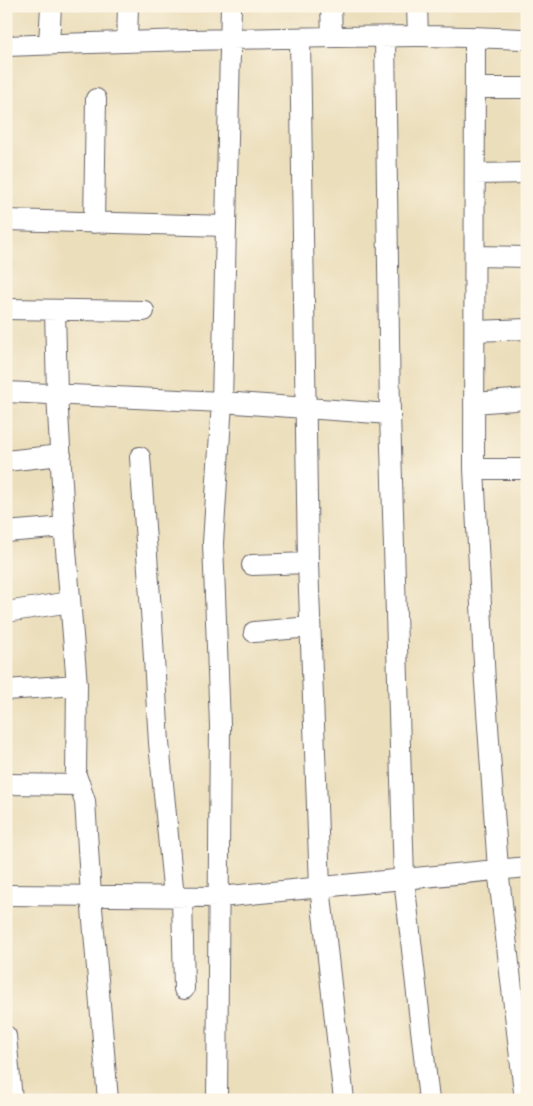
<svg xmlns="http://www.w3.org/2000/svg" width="533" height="1106" font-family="Kalam,sans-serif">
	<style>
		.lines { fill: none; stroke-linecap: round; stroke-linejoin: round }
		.street-casing { stroke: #686468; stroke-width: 22 }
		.street { stroke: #fff; stroke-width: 20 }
	</style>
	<rect width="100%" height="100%" fill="#fcf5e5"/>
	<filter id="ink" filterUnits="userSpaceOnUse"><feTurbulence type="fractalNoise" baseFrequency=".02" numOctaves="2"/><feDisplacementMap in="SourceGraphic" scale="10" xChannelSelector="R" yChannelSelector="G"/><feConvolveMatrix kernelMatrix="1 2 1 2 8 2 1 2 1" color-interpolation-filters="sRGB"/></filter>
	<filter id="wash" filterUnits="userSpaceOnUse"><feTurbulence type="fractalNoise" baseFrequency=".0096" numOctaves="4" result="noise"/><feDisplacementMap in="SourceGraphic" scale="20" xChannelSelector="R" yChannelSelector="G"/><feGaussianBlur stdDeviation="1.12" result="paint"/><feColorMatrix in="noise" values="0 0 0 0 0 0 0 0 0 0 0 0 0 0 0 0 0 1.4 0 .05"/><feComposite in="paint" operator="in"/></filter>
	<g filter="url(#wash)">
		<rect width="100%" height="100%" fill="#ebdebb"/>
	</g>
	<g filter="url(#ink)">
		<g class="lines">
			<defs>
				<path id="street" d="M331,6L332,37
					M417,6L418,36
					M385,37L390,414L404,879L429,1100
					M300,38L308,563L320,887L344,1100
					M475,38L474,469L485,683L498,869L525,1100
					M127,41L128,6
					M49,44L51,6
					M6,46C143,41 280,37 417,36C453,36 490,38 527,39
					M475,88H527
					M475,174L527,173
					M6,220L226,226
					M94,223L96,99
					M475,256L527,257
					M6,309L144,311
					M55,310L57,394L65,537L77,685L76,775L85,801L91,896L108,1100
					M475,331L527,329
					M6,392L222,402L390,414
					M474,403L527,399
					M140,457L152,625L159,743L174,897
					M6,461L61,455
					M474,469H527
					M6,532L65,527
					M252,565L308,563
					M6,612L70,602
					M254,632L310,627
					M6,690L77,685
					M6,784L80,785
					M6,895L220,897L527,867
					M182,897L184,989
					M6,1036L12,1100
					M217,1100L220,725L213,543L222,402L231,6"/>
			</defs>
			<!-- street casing -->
			<use href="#street" class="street-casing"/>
			<!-- street -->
			<use href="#street" class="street"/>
		</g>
	</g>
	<!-- margin -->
	<rect width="533" height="1106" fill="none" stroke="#fcf5e5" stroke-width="25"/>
</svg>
